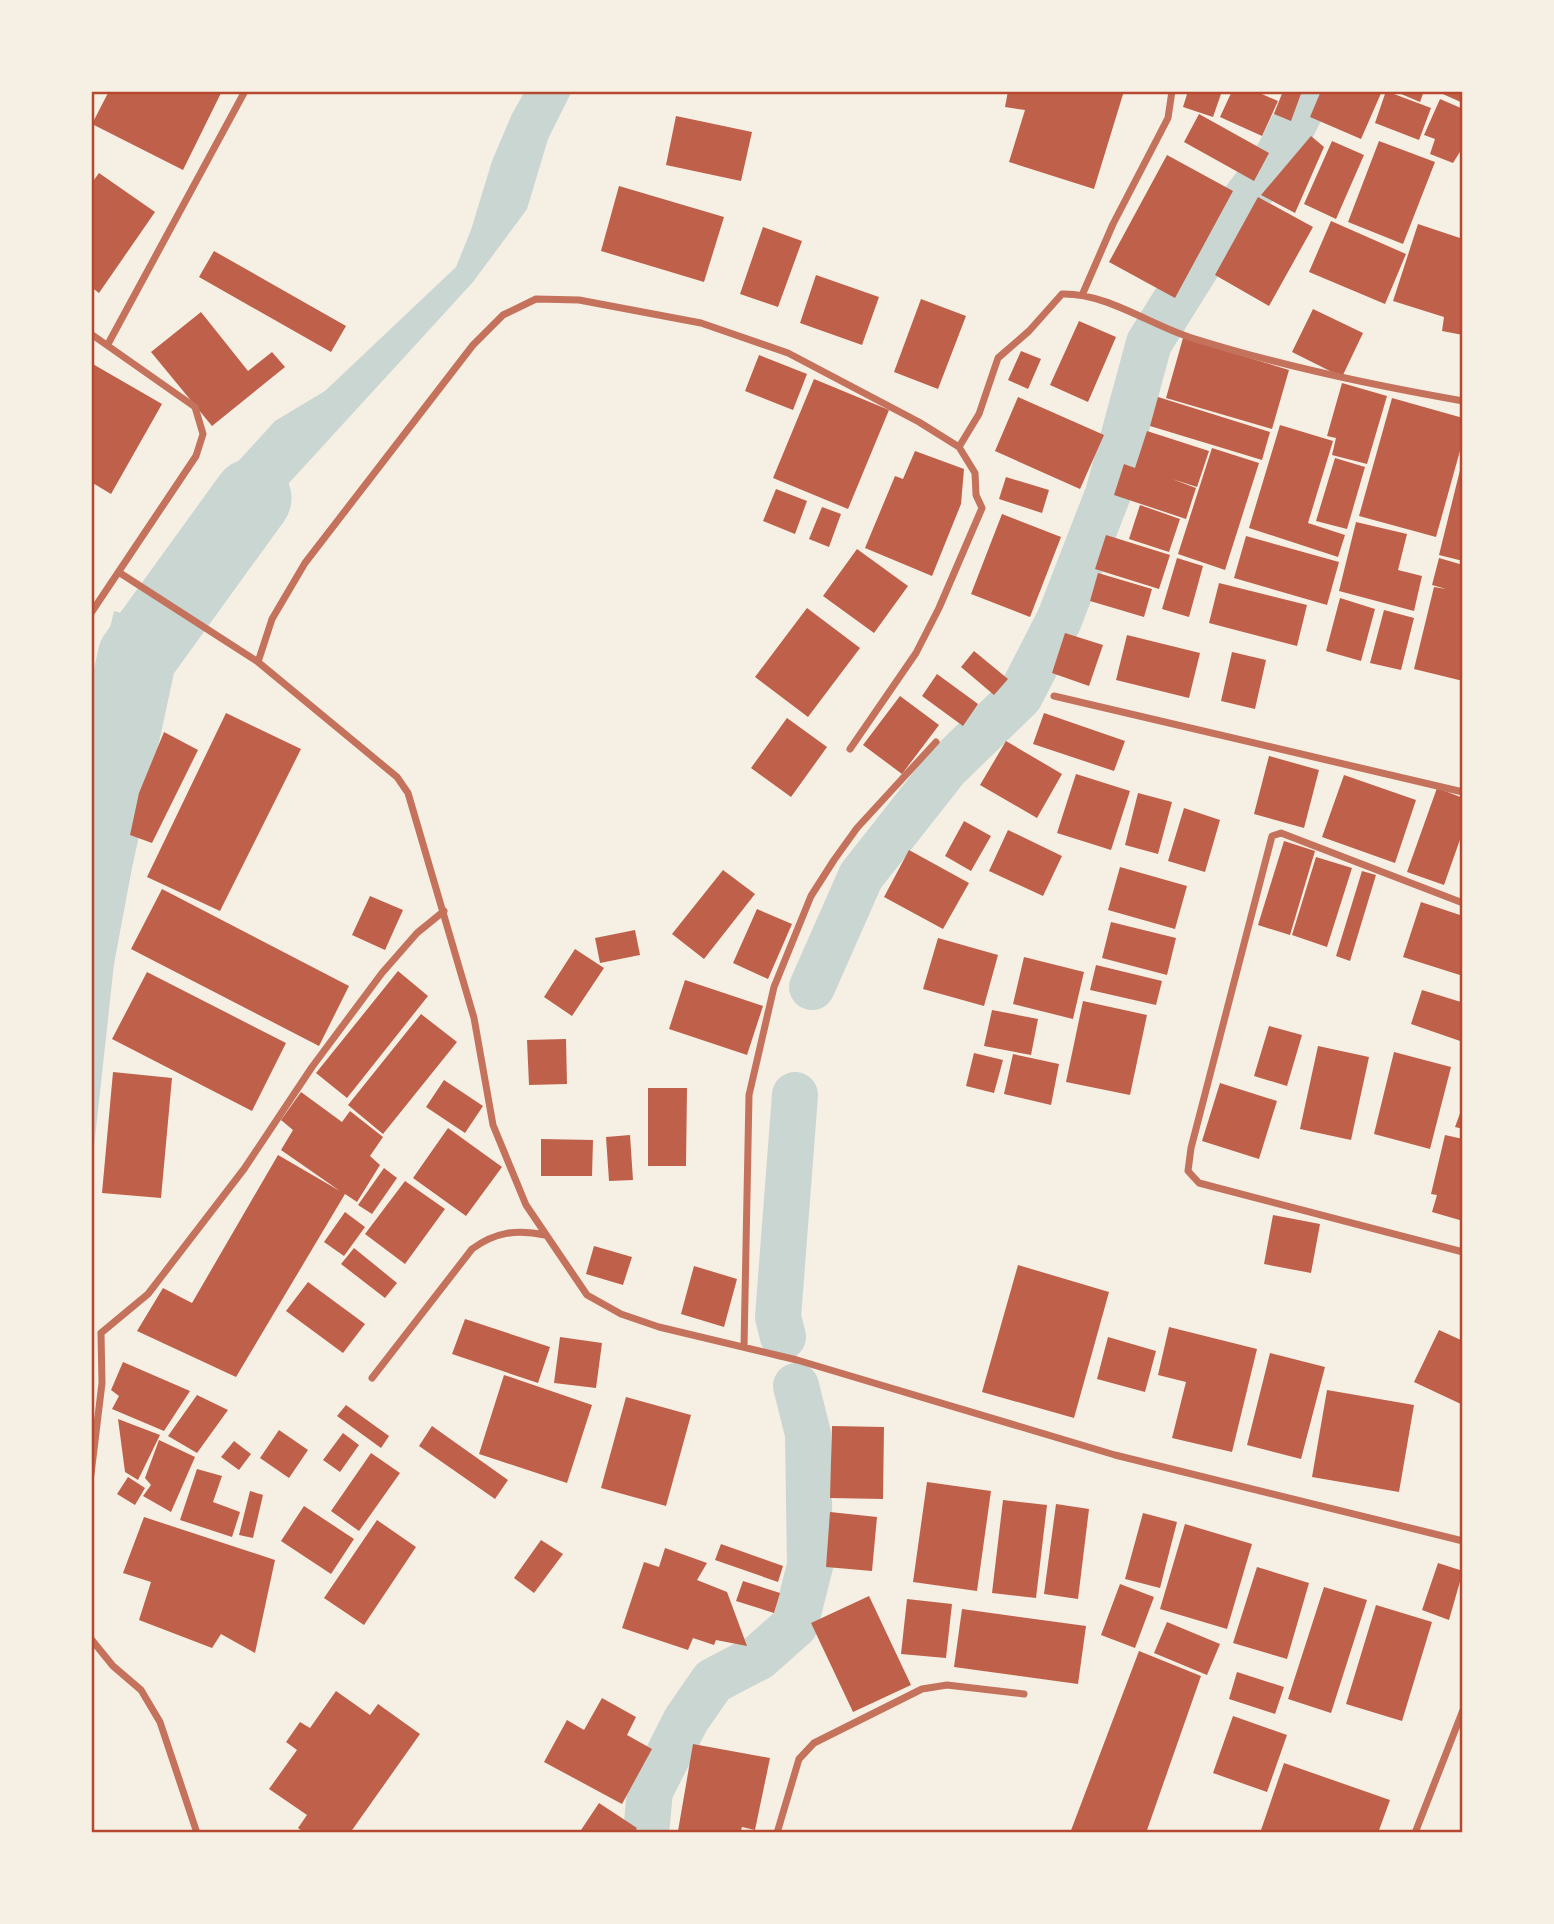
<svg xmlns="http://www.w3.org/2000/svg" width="1554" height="1924" font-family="Montserrat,sans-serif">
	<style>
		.water { fill: #c9d6d2 }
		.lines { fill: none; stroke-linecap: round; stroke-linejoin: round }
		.canal { stroke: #c9d6d2; stroke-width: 46 }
		.river { stroke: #c9d6d2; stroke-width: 79 }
		.building { fill: #bf614a }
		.minor { stroke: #c5725c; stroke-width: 7 }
		.neatline { fill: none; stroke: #b5482f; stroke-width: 2.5 }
	</style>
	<rect width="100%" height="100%" fill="#f6efe4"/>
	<!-- water -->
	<path class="water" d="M525,91H572L548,139L527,209L473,282L278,495L225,594L167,581L210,516L216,497L233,467L275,421L325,391L456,267L471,230L492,161L512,114Z
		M114,611L185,630L169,670L146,754L127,803L125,839L131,873L114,964L91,1174V710Z"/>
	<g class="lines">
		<!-- canal -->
		<path class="canal" d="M812,987L861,876L946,768L1020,696L1059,620L1108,494L1149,343L1207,250L1279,154L1310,91
			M783,1337L778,1317L795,1095
			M646,1833L650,1791L686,1720L713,1681L759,1657L795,1625L810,1566L808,1434L796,1386"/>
		<!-- river -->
		<path class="river" d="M91,871L137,657L252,498"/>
	</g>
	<!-- building -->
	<path class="building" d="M109,91H222L183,170L92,124Z
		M1008,91H1124L1094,189L1009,162L1025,110L1005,107Z
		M1188,91H1222L1213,117L1183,107Z
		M1232,91H1255L1278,101L1262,136L1220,117Z
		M1283,91H1302L1291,121L1274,114Z
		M1321,91H1382L1361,139L1310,117Z
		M1386,91L1431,108L1419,140L1375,123Z
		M1394,91H1424L1420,102Z
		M1436,91H1463V103Z
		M1440,99L1463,109V147L1453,163L1430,154L1435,139L1424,135Z
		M1199,114L1269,153L1254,181L1184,142Z
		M676,116L752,132L741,181L666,165Z
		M1311,136L1324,147L1295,213L1261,195Z
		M1332,141L1364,155L1336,219L1304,204Z
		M1379,141L1435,162L1403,244L1348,222Z
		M1167,155L1233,191L1175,298L1109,262Z
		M99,173L155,212L99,293L91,287V184Z
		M619,186L724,217L704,282L601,251Z
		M1258,197L1313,227L1269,306L1215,275Z
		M1331,221L1406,254L1385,304L1309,272Z
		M1418,224L1463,239V335L1442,331L1444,317L1393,301Z
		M763,227L802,241L778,307L740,294Z
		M214,251L346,326L331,352L199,277Z
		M816,275L879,297L862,345L800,323Z
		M921,299L966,316L938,389L894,372Z
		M1313,309L1363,333L1342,377L1292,352Z
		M201,312L248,371L272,352L285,367L212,426L151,352Z
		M1079,321L1116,337L1088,402L1050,385Z
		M1183,338L1289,370L1272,429L1166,398Z
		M1021,351L1041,359L1028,389L1008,380Z
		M759,355L807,374L793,410L745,391Z
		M91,363L162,404L111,494L91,482Z
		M814,379L889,410L848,509L773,478Z
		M1342,383L1387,396L1367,464L1332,455L1336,438L1327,436Z
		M1018,397L1104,435L1080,489L995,451Z
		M1158,397L1270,432L1262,460L1150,426Z
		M1392,398L1463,418V440L1436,537L1359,516Z
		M1280,425L1333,441L1308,523L1345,535L1338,557L1249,528Z
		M1147,431L1209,451L1197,487L1172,479L1196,488L1186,519L1114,495L1124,464L1135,468Z
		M1212,448L1259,463L1225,570L1178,554Z
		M915,451L964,469L961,504L932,576L865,548L895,476L903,479Z
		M1335,458L1365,467L1347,529L1316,521Z
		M1462,462L1463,463V561L1439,555Z
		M1006,477L1049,490L1042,513L999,499Z
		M776,489L807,501L795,534L763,521Z
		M1140,505L1180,519L1169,552L1129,539Z
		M822,507L841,514L829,547L809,539Z
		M1002,514L1061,537L1030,617L971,594Z
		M1356,522L1407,534L1398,570L1422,576L1414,611L1339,591Z
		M1106,535L1170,555L1159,589L1095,569Z
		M1246,536L1339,562L1327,605L1234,578Z
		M857,549L908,586L874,633L823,596Z
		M1177,558L1203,566L1189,617L1162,609Z
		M1439,558L1463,565V681L1414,669L1434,587L1446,589L1432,585Z
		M1098,573L1152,589L1144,617L1090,601Z
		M1219,583L1307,605L1297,646L1209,623Z
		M1340,598L1375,609L1361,661L1326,651Z
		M807,608L860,648L808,717L755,677Z
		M1384,610L1414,618L1401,670L1370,663Z
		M1065,633L1103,645L1089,686L1052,673Z
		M1127,635L1200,653L1189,698L1116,680Z
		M974,651L1008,679L994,695L961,667Z
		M1232,652L1266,660L1255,709L1221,701Z
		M937,674L978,704L963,726L922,696Z
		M900,696L939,725L902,774L863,745Z
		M226,713L301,749L220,911L147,877Z
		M1044,713L1125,741L1114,771L1033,744Z
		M787,718L827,747L791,797L751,768Z
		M164,732L198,750L152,843L130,835L139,793Z
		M1006,741L1062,774L1037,818L980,785Z
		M1269,756L1319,770L1304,828L1254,814Z
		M1076,774L1130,791L1111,850L1057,833Z
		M1344,775L1416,800L1395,863L1322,837Z
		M1437,788L1463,798V831L1444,885L1407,872Z
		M1138,793L1172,802L1158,854L1125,845Z
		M1184,808L1220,820L1205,872L1168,861Z
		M964,821L991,836L971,871L945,856Z
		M1008,830L1062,856L1043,896L989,871Z
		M1284,841L1315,851L1290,935L1258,925Z
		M909,850L969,883L943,929L884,897Z
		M1316,857L1352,868L1327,947L1292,935Z
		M1120,867L1187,886L1175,929L1108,910Z
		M723,870L755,894L704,959L672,934Z
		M1362,871L1376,875L1350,961L1336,956Z
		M162,889L349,986L319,1046L131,949Z
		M370,896L403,910L385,950L352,935Z
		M1421,902L1463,916V976L1403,957Z
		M757,909L792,924L768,979L733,963Z
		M1111,922L1176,938L1167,975L1102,958Z
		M635,930L640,955L600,963L595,938Z
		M938,938L998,955L984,1006L923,989Z
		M575,949L604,968L572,1016L544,997Z
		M1024,957L1084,972L1073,1019L1013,1004Z
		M1096,965L1162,981L1156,1005L1090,990Z
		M398,971L428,996L347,1098L316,1073Z
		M147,972L286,1043L252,1111L112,1039Z
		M685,980L763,1006L747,1055L669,1029Z
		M1422,990L1461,1002L1463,998V1042L1411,1024Z
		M1083,1001L1147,1015L1130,1095L1066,1082Z
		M992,1010L1038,1019L1031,1055L984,1046Z
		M421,1014L457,1042L383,1134L348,1105Z
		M1269,1026L1302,1035L1287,1086L1254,1076Z
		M566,1039L567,1084L529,1085L527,1040Z
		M1318,1046L1369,1057L1351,1140L1300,1129Z
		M1394,1052L1451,1067L1430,1149L1374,1134Z
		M974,1053L1003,1060L994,1093L966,1086Z
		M1013,1054L1059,1064L1051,1105L1004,1094Z
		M113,1072L172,1078L161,1198L102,1193Z
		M444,1080L483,1106L465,1133L426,1107Z
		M1220,1083L1277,1101L1259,1159L1202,1141Z
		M648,1088H687L686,1166H648Z
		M301,1092L342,1122L350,1111L383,1137L370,1156L380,1165L357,1202L345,1194L236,1377L137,1331L163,1288L192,1303L278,1155L340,1191L281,1150L293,1130L281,1120Z
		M1463,1105V1129L1455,1127Z
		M448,1128L502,1167L466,1216L413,1178Z
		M630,1135L633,1180L609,1181L606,1137Z
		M1445,1135L1463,1139V1221L1432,1212L1437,1195L1431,1194Z
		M541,1139L593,1140L592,1176H541Z
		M384,1168L397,1178L372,1214L358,1205Z
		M405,1181L445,1209L405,1264L365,1234Z
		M345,1212L365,1227L344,1256L324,1242Z
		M1273,1215L1320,1224L1311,1273L1264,1264Z
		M594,1246L632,1257L623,1285L586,1274Z
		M354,1248L397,1283L385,1298L341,1264Z
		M1018,1265L1109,1292L1074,1418L982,1392Z
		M694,1266L737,1279L724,1327L681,1314Z
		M308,1282L365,1324L343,1353L286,1311Z
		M465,1319L550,1347L538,1383L452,1354Z
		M1169,1327L1257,1349L1232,1452L1172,1438L1186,1382L1158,1375Z
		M1439,1330L1463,1341V1405L1414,1382Z
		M560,1337L602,1343L596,1388L554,1383Z
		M1108,1337L1156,1351L1145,1392L1097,1379Z
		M1270,1353L1325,1367L1301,1459L1247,1445Z
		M123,1362L190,1391L164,1431L112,1409L119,1396L111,1390Z
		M504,1375L592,1405L567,1483L479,1454Z
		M1327,1390L1414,1405L1399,1492L1312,1477Z
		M197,1395L228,1410L197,1453L168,1436Z
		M626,1397L691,1415L666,1506L601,1488Z
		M346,1405L389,1436L381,1448L337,1416Z
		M118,1419L160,1435L138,1480L125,1472Z
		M432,1426L508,1480L495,1499L419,1446Z
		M832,1426L884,1427L883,1499L830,1498Z
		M279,1430L308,1450L289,1478L260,1458Z
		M343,1433L359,1445L340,1472L323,1460Z
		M159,1440L195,1457L171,1512L143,1496L151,1485L145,1478Z
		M234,1441L251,1454L239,1470L221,1457Z
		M371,1453L400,1473L359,1531L331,1511Z
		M197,1469L222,1476L213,1502L240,1512L232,1537L180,1520Z
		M128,1477L145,1488L135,1505L117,1494Z
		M927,1482L991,1491L977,1591L913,1582Z
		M250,1491L263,1495L253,1538L239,1535Z
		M1003,1500L1047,1505L1036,1598L992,1593Z
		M1056,1504L1089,1509L1078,1599L1044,1594Z
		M304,1506L354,1539L331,1574L281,1541Z
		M830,1512L877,1517L872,1571L826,1567Z
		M1143,1513L1177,1522L1160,1588L1125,1579Z
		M144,1517L275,1560L255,1653L221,1634L212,1648L139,1620L151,1582L123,1573Z
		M377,1520L416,1547L364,1625L324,1598Z
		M1185,1524L1252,1544L1227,1629L1160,1609Z
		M541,1540L563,1554L534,1593L514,1578Z
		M721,1544L783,1566L778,1582L715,1560Z
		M665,1548L707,1563L697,1580L727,1592L747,1646L716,1640L714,1645L693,1638L688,1650L622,1628L644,1562L659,1567Z
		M1438,1563L1463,1571L1449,1620L1422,1610Z
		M1257,1567L1309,1583L1287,1659L1233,1643Z
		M743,1581L780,1593L774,1613L736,1601Z
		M1120,1584L1154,1597L1135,1648L1101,1635Z
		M1324,1587L1367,1600L1331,1713L1288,1699Z
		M869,1596L911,1685L853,1712L811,1623Z
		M907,1599L952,1604L946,1658L901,1654Z
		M1376,1605L1432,1622L1402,1721L1346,1704Z
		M962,1609L1086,1626L1078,1684L954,1667Z
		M1167,1622L1220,1644L1207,1675L1154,1653Z
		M1139,1651L1201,1676L1146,1833H1070Z
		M1237,1672L1284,1687L1275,1714L1229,1699Z
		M336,1691L370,1715L378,1704L420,1734L350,1833H305L298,1828L307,1815L269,1789L297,1750L286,1742L300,1722L310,1728Z
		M602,1698L636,1717L627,1735L652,1749L622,1804L544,1762L567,1720L584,1730Z
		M1233,1716L1287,1735L1267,1792L1213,1773Z
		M693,1744L770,1758L755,1830L742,1827L740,1833L678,1831Z
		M1284,1763L1390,1800L1378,1833H1260Z
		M599,1803L637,1828L634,1833H579Z"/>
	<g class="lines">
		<!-- minor -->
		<path class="minor" d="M1083,293L1113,224L1168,118L1172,91
			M91,334L195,407L203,434L196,456L91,613
			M108,344L245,91
			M959,447L979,414L998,358L1029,331L1062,294C1107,293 1150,325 1192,338C1281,366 1371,385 1463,401
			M120,573L258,662L397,777L408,793L474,1018L493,1125L526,1205L587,1295L621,1314L659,1327L797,1360L1115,1455L1463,1541
			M258,662L272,619L305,563L473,345L503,315L536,299L579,300L701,323L788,353L919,422L959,447L975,473L976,495L982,508L939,608L916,653L850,749
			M1054,696L1463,792
			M1463,903L1281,833L1272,836L1191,1148L1188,1171L1199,1183L1463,1252
			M101,1333L148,1294L244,1169L312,1067L382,973L417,933L444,911
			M744,1347L749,1095L774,987L811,896L834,860L857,828L936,742
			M372,1378L472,1249C495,1232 517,1229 545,1235
			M91,1474L102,1383L101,1333
			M91,1639L113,1666L141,1690L160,1722L197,1833
			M777,1833L799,1759L814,1743L922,1689L947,1685L1024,1694
			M1415,1833L1463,1710"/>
	</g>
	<!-- border -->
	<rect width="1554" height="1924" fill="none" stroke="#f6efe4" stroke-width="186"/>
	<rect x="93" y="93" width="1368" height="1738" class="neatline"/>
</svg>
